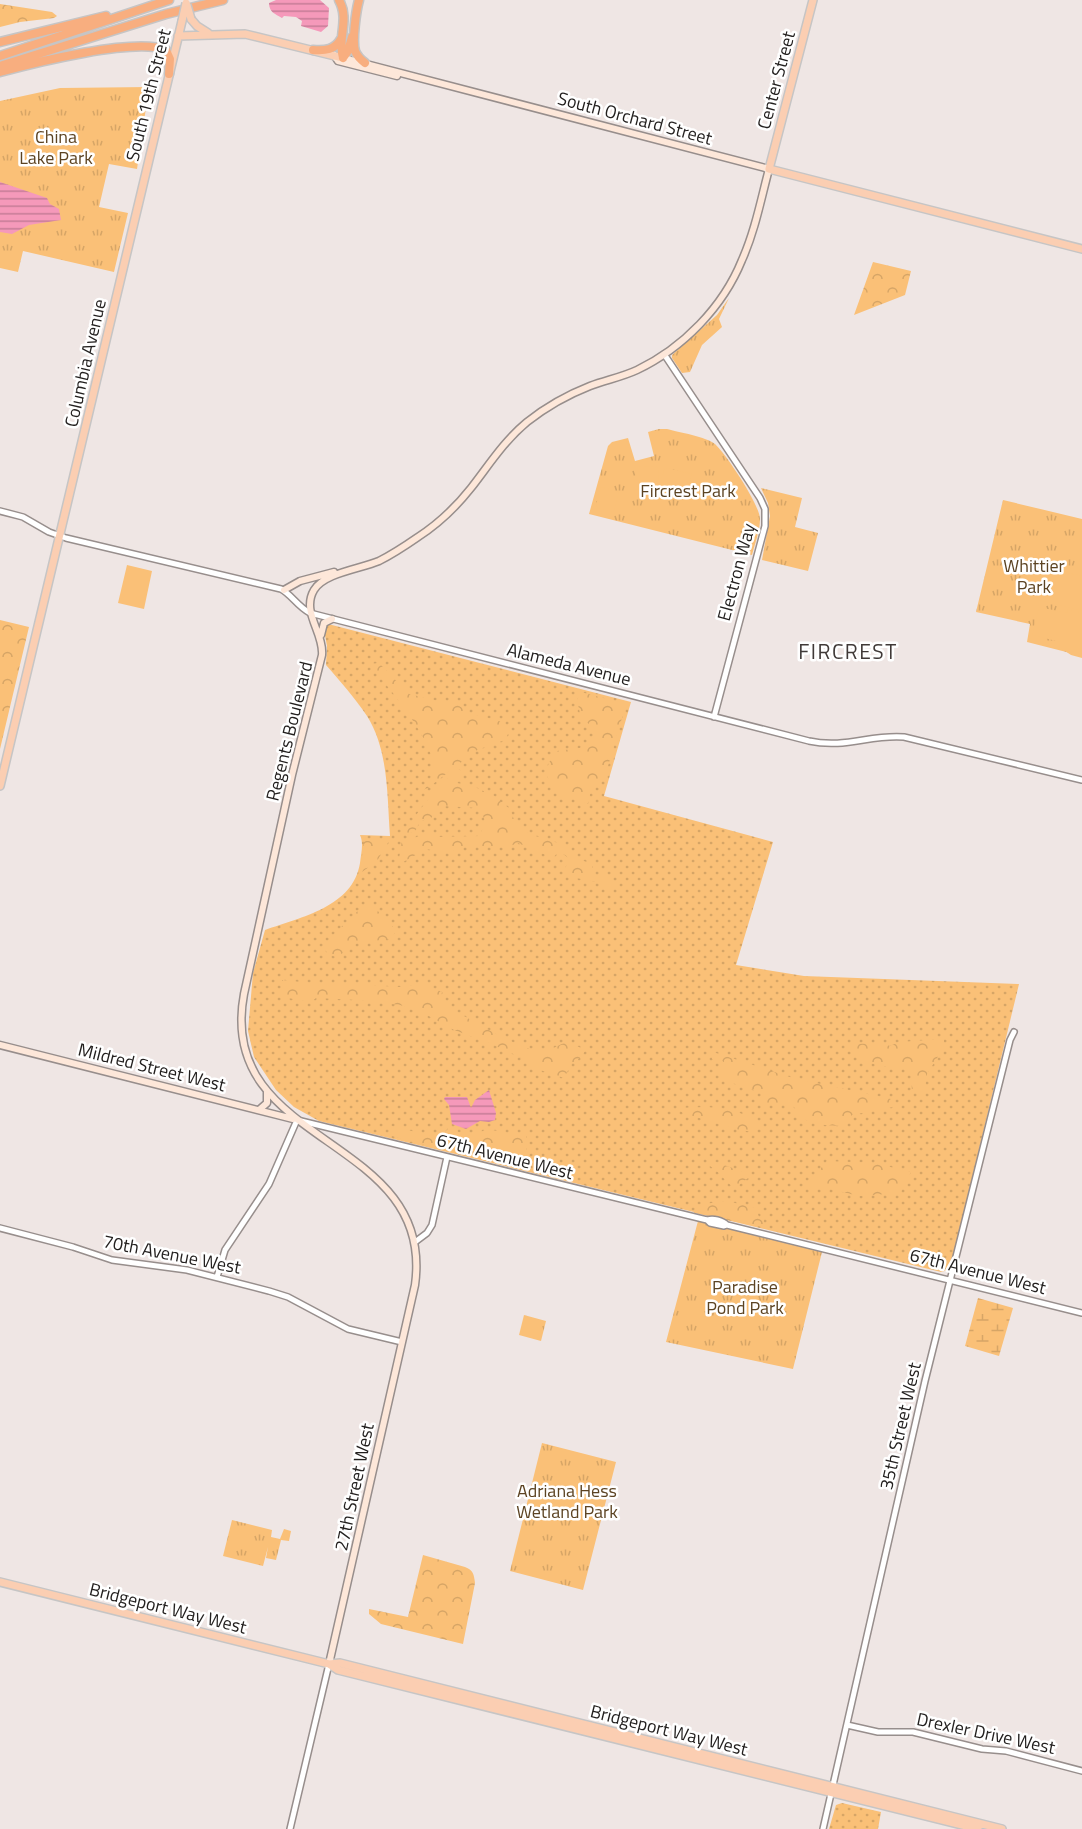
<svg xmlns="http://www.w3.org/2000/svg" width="1082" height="1829" font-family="'Titillium Web',sans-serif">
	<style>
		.grass { fill: url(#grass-dots) }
		.forest { fill: url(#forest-crowns) }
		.wetland { fill: url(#wetland-marsh) }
		.park { fill: url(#park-tufts) }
		.garden { fill: #fac077 }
		.water { fill: url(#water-rules) }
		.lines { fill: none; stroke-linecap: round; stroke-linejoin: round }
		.tertiary-casing { stroke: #978e8c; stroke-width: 8 }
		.secondary-casing { stroke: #978e8c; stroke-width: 9 }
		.primary-casing { stroke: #c6c5c5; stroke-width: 10 }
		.motorway-casing { stroke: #c6c5c5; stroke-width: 11 }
		.tertiary { stroke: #fff; stroke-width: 5 }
		.secondary { stroke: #fde7d9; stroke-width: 6 }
		.primary { stroke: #fbceb2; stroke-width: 7 }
		.motorway { stroke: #f8ae7f; stroke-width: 8 }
		.primary-bridge-casing { stroke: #c6c5c5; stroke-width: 10; stroke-linecap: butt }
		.primary-bridge { stroke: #fbceb2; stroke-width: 7 }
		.labels { text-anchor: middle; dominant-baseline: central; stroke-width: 5; stroke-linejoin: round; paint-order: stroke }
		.street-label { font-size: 18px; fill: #23201f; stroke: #fff }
		.park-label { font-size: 18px; fill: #5c4322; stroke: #fff }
		.quarter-label { font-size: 21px; letter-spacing: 1.5px; fill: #403937; stroke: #fff }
	</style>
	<defs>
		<pattern id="grass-dots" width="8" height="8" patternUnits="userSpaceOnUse" patternTransform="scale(1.5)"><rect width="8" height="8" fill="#fac077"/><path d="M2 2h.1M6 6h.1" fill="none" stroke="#d6a566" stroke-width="1.8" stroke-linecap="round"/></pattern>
		<pattern id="forest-crowns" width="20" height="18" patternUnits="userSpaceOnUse" patternTransform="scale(1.5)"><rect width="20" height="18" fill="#fac077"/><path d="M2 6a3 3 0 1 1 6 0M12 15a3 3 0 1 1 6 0" fill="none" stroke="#d6a566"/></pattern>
		<pattern id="wetland-marsh" width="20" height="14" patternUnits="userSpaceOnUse" patternTransform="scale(1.5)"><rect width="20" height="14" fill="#fac077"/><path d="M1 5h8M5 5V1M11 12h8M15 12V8" fill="none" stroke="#d6a566"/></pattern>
		<pattern id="park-tufts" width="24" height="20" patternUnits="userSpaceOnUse" patternTransform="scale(1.5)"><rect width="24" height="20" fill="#fac077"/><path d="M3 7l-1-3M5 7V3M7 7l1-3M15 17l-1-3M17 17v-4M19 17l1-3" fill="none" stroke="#d6a566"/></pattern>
		<pattern id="water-rules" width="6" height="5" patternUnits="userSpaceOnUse" patternTransform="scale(1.5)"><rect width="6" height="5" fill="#f599ba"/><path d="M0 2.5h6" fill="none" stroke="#c67c97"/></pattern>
	</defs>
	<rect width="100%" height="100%" fill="#efe6e4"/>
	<!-- grass -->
	<path class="grass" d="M328,624L631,702L604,796L773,842L736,965L804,976L1019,984L952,1261L948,1270L941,1272L319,1121L294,1107L276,1090L254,1057L248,1031L253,973L265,930C301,917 353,907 360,863C361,853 364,844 360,835L390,836C387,797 389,751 367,716C355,698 340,681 326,665L327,646L324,630Z
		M842,1803L881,1812L878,1829H829L836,1805Z"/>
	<!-- forest -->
	<path class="forest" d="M0,4L52,12L57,16L54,18L20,22L0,27Z
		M873,262L911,271L905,295L854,315Z
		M0,620L29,627L0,749Z
		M379,663L409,694L438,701H452L472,714L499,721L511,728L505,740L477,750L424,791C427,785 432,777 433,770C438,745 386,684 369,664Z
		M581,692L626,704L604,780L599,779L590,794L588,804L570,798L559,797C546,778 541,770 557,751L580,748L594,738L593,727L581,718L577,700Z
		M458,769L464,772L457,783L473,786L494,796L510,809L516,825L529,834L565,845L576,858L592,864V876L608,875L612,887L604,889L597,882L576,878L564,870L570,859L559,851L553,858L518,843L507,847H464L447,853L426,849L398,865L402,840L414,838L431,831L436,837L480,836L485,821L480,808L441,806L431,818L420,821L415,832L404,834C419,808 436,789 458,769Z
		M364,841H389L377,861L362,872L360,871Z
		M368,901C376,910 390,922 396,931L391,939L357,943L337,957L329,955L325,950L330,938Z
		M282,980L311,983H336L399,987L424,984L442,992L440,1002C458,1012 528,1056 546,1051C553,1049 560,1044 567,1042L586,1050L576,1062L572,1063L564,1078L534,1068V1064L492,1044L454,1030L427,1015L400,1005L358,1000L316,998L311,1002L282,997Z
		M944,1039V1047L927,1074L924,1094L912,1091L911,1076L904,1069C886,1065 862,1067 851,1049L853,1044L882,1043L890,1046L899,1042Z
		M713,1052L793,1078L891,1099L893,1107L852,1115L842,1126C830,1125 815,1126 804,1119C798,1116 797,1108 791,1105C781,1101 771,1108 762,1102L764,1093L719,1079L723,1061L712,1059Z
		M706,1107C723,1108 751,1111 758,1128L754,1132L739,1130L683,1113L677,1108Z
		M391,1126L441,1138L448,1128L461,1133L476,1134L487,1129L513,1134L526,1133L527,1171L388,1135Z
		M710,1160L752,1175L735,1188C723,1181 721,1171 706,1164Z
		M827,1161L874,1163L911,1172L900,1193L859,1196L826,1188H813L808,1184Z
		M727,1201L756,1208L759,1217L764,1220L762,1227L694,1213L696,1205Z
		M423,1555L465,1567C473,1570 474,1574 475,1583L463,1644L381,1624L369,1614V1609L408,1617Z"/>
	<!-- wetland -->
	<path class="wetland" d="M978,1298L1013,1308L999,1356L965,1346Z"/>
	<!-- park -->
	<path class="park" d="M149,87L137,169L109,164L99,207L128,213L114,272L23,251L18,272L0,268V101L60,88Z
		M729,298L719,319L722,327L702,345L690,372L682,373L672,358V355L717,315Z
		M659,429H667C678,432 707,437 715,444C726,454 760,505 760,519C760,531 755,543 752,555L589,514L608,446L612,442L628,438L635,461L654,456L648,432Z
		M761,488L802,498L795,527L818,533L808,571L762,560L770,516L768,503Z
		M1003,500L1082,519V656L1027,642L1030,624L976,612Z
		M698,1221L822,1252L793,1369L666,1342Z
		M524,1315L546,1321L541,1341L519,1335Z
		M542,1443L616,1462L583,1590L510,1571Z
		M232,1520L272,1530L271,1537L280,1539L284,1529L291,1531L289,1541L281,1540L276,1560L266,1558L268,1547L263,1566L223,1556Z"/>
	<!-- garden -->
	<path class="garden" d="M656,466L658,468L659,488L664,470L667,468L692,474L685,501L658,495L659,489L636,490V467Z
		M601,487L619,492L614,512L598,508L596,505Z
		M127,565L152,571L144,609L118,603Z
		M1045,568L1082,576V611L1038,600Z
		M1039,607L1067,613L1068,609L1082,613V658L1071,655L1059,647L1060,642L1032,635Z"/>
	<!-- water -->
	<path class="water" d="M276,0H320L329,8L328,26L321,32L301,26L302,21L296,17L284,16L282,18C275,14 269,12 269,3Z
		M0,182L47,198L50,204L59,209L61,220L29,225L12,234L0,232Z
		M489,1090L496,1113L495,1120L489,1122L480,1121L466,1129L452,1124L449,1105L444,1099L445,1097H467L471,1108L475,1100Z"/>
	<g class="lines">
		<defs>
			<path id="tertiary" d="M664,354L760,498L765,509V526L714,717
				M0,511L23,517L49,532L66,538L281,589C292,595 297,606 310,613L809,741C845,749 871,734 904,737L1082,780
				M707,1220L710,1223L724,1226L727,1225
				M0,1228L73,1247L112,1260L187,1270L269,1291L288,1297L348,1329L402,1342
				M415,1242L427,1233L432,1225L447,1157
				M217,1277L225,1250L269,1184L297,1120L707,1220C713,1218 722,1220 727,1225L1082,1313
				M847,1725L878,1732H913L982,1749L1006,1751L1082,1771
				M290,1829L329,1664
				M823,1829L925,1381L1010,1040L1014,1032"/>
			<path id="secondary" d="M334,55L338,61L397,76
				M284,590L300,581L334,572
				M321,635L324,623L332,619
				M0,1045L293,1119
				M259,1110L267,1103V1091
				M329,1664L415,1285C436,1133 215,1149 244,994L292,775L322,655C324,633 301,612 314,590C324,573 360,569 379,561C393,554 405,546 418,537C438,524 456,507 471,488C489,465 504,441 527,422C546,407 567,395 590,386C606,380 622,377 637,370C683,348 723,307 742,260C755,231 761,199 769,169L343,58"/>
			<path id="primary" d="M813,0L769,169L1082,249
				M191,19L197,26L208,33
				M178,36L245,34L343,58
				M0,786L182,21
				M0,1582L329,1664L340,1663L1002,1829
				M329,1664L338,1670L978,1829"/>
			<path id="motorway" d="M339,0C350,20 337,38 343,58
				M359,0C356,11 352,40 355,51C357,56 361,60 365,63
				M0,42L106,16
				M313,50C325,51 335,50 341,39
				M0,56L169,0
				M343,58L348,51L352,37
				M0,66L166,14L223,0
				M0,72C33,63 136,37 166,50L170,59L169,74"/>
		</defs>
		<!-- tertiary casing -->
		<use href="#tertiary" class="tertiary-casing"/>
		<!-- secondary casing -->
		<use href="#secondary" class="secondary-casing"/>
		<!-- primary casing -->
		<use href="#primary" class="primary-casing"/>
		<!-- motorway casing -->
		<use href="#motorway" class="motorway-casing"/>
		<!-- tertiary -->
		<use href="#tertiary" class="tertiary"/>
		<!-- secondary -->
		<use href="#secondary" class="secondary"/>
		<!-- primary -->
		<use href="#primary" class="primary"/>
		<!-- motorway -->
		<use href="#motorway" class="motorway"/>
		<defs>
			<path id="primary-bridge" d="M187,5L191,19
				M182,21L186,3"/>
		</defs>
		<!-- primary-bridge casing -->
		<use href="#primary-bridge" class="primary-bridge-casing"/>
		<!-- primary-bridge -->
		<use href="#primary-bridge" class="primary-bridge"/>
	</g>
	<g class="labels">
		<!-- street labels -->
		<g class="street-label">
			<text transform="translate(776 80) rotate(-75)">Center Street</text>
			<text transform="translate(148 95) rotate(-76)">South 19th Street</text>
			<text transform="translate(635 118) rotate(15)">South Orchard Street</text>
			<text transform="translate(85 363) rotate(-77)">Columbia Avenue</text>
			<text transform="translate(736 572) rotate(-75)">Electron Way</text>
			<text transform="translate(569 664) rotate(14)">Alameda Avenue</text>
			<text transform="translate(289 731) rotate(-76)">Regents Boulevard</text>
			<text transform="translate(152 1067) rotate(14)">Mildred Street West</text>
			<text transform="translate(505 1156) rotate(14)">67th Avenue West</text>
			<text transform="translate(172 1254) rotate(11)">70th Avenue West</text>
			<text transform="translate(978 1271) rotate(14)">67th Avenue West</text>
			<text transform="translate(900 1426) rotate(-77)">35th Street West</text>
			<text transform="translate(354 1487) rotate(-78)">27th Street West</text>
			<text transform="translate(168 1608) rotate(14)">Bridgeport Way West</text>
			<text transform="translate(669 1730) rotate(14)">Bridgeport Way West</text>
			<text transform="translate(986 1733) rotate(12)">Drexler Drive West</text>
		</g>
		<!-- park labels -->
		<g class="park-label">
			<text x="56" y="136">China<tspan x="56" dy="21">Lake Park</tspan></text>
			<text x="688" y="490">Fircrest Park</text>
			<text x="1034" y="565">Whittier<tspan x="1034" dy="21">Park</tspan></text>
			<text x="745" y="1286">Paradise<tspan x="745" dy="21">Pond Park</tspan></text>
			<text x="567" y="1490">Adriana Hess<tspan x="567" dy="21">Wetland Park</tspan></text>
		</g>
		<!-- quarter labels -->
		<g class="quarter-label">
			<text x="848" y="651">FIRCREST</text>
		</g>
	</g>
</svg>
